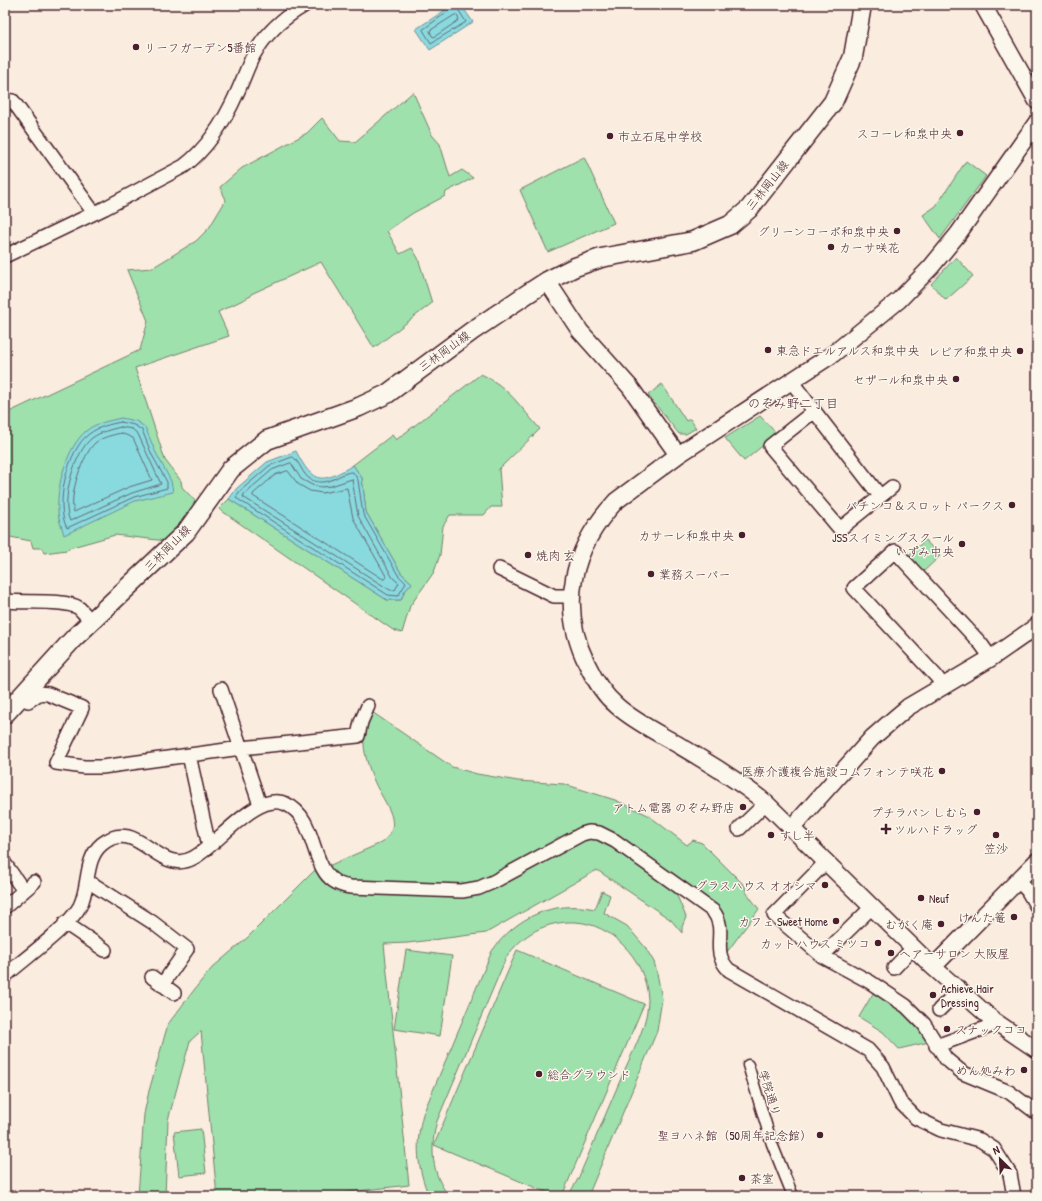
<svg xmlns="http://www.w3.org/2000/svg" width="1042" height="1201" font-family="'Patrick Hand','Klee One',sans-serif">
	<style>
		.green { fill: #9ee1ac; stroke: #74806c }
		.water { fill: #89dadf; stroke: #708f97 }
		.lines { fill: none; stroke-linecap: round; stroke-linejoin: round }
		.shore { stroke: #636a73; stroke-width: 1 }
		.pedestrian-casing { stroke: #4a1f2b; stroke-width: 13 }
		.minor-casing { stroke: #4a1f2b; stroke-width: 16 }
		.tertiary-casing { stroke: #4a1f2b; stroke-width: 19 }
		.secondary-casing { stroke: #4a1f2b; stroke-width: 21 }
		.pedestrian { stroke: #fbf7ec; stroke-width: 10 }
		.minor { stroke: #fbf7ec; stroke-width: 13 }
		.tertiary { stroke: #fbf7ec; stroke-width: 16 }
		.secondary { stroke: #fbf7ec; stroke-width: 18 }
		.poi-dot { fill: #4a1f2b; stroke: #fbf7ec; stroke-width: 1.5 }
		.labels { text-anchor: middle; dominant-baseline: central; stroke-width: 3; stroke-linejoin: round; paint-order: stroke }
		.poi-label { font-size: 12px; fill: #4a1f2b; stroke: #fbf7ec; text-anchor: end }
		.street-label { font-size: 12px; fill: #4a1f2b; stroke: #fbf7ec }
		.neighbourhood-label { font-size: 13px; fill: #4a1f2b; stroke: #fbf7ec }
	</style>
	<rect width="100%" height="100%" fill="#faecde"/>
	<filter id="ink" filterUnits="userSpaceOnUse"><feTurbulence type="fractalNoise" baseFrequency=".025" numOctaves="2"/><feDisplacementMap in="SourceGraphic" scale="8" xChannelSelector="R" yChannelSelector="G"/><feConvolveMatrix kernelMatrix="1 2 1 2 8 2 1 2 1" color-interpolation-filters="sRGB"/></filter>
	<g filter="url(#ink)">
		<!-- green -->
		<path class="green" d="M413,92L432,135L440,144L450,177L462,170L473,178L446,192L445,196L413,213L387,231L400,254L412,248L418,258L432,303L374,348L321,262L251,294V296L218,312L229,336L135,368L165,460L181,481L182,487L197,503L166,541L115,535L69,548L67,550L44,553L42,548H33L31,541L5,536V414L140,350L148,321L127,270L152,268L196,241L209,228L226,200L220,187L242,168L307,133L322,118L340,141L355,142Z
			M584,157L614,223L548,252L520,190Z
			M966,161L986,176L940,239L923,215L936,206Z
			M956,257L973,276L946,300L931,284Z
			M481,374C508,386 521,408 540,429L499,469L502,507H491L484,515H450L443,526L440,555L434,572L410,606L402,633L393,630L219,509L229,499L387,600H401L404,592L412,583L401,573L366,512L362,478L353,465L392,435L396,440Z
			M662,384L686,421L690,419L696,428L686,434H679L648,395Z
			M760,416L777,434L744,461L725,438Z
			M925,540L940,556L923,572L908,556Z
			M372,712L452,767L477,774L518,781L564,784L615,800L648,815L687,845L693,840L702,843L745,886L746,892L759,909L727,952C724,936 728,920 717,906L601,828L481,882L461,885L349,882L341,880L326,867L381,843C406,825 384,803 375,783C370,771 365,758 364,745C362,733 368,722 372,712Z
			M589,837L603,840L675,891L686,917L682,927V933L671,920L597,870L486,933L408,943L384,944L409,1185L314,1196H217L201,1031L190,1041L168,1120L165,1196H138L144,1114L149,1091L168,1024L201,981L213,967L247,938L315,870L322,881L342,891L467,896Z
			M602,891L610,895L604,913L627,926L645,947L654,962L657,973L662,999L657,1031L588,1196H568L578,1179C593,1145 607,1110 622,1076C632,1052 648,1026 648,999C647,979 637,958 623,945C610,932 594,923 575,922C546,921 522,934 506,958L437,1121C430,1147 431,1174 449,1196H429C417,1168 415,1143 423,1114L492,951C516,917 553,900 595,909Z
			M406,950L452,956L440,1036L394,1029Z
			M517,950L644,1004L562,1196H555L434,1145Z
			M875,990L914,1019L929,1042L899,1049L883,1032L859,1017Z
			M201,1129L206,1173L179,1176L174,1132Z"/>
		<!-- water -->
		<path class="water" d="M453,5H461L473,22L430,50L416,29Z
			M121,418L136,421L145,427L156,453L171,481L173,492L135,501L64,535C62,527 58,519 58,511C56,487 67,447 86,431C95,423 109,421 121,418Z
			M296,451C313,485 322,484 353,465L362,478L366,512L401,573L412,583L404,592L401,600H387L229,499L236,489L267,462Z"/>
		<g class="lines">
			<!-- shore -->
			<path class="shore" d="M456,6L466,22L431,43L423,30Z
				M455,15H457L459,20L434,37L432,36L430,31Z
				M121,422L134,425L142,430L152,455L167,482V488L134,497L67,528C54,505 68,449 89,434C98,427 110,424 121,422Z
				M121,427L132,429L138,434L161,484L132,493L70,521C60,501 75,451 92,438C100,432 112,429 121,427Z
				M121,433L133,438L152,480L129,487L74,512C68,496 83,454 95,443C102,437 113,435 121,433Z
				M293,457C300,462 302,474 310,479C328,489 341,471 353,472L358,480L363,514L398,575L406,583L398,596L388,595L236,498L239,492L269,466Z
				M291,463L301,479L312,485L321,487L331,486L352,479L358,516L393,578L399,583L395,590H390L243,497L244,494L272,470Z
				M288,471L298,484L310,491L322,493L347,488L353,518L386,576L385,579H383L253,496V494L275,475Z"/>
			<defs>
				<path id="pedestrian" d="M748,1065L772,1144L793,1196"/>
				<path id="minor" d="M5,101L8,100L13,101L94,213
					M5,256L105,208L184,166C208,148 225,120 237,93C243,80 247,68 253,56C265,34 284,17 305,5
					M791,381L880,496
					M813,412L770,446L840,529L892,487
					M499,569L554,596H571
					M5,601C23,603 66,599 79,608C83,612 88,618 92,622
					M944,687L936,676L854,588L895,551L981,644L991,658
					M221,689L260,805
					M20,696L28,701L40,693L48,694L82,708L56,763L84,767H102L241,748L358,736L361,722L368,706
					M189,755L209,846
					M739,829L766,803
					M827,861L774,915L822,956L870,982L906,1006L924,1024L946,1059L963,1073L1009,1092L1037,1113
					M5,864L24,891
					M1018,881L1027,890L1037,907
					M87,883L94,885L152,922L187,949L162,985
					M5,907L34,882
					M65,923L105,950
					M822,956L873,906
					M894,968L914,947
					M5,976C25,958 68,928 80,906C90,886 84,859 102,844C138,815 158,877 193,858C217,846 257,790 286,804C323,821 305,882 351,887L462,891L479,888L493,882L582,834L589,832L599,833L615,841L713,911C729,931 709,950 729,970L868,1050L883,1067L900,1102L916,1118L941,1130L980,1140L994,1149L1010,1174L1014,1196
					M152,977L174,993
					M939,1010L959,990
					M936,1046L988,1027L993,1020"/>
				<path id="tertiary" d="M983,5L1037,101
					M547,281L580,331L630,387L678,455L616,501C572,548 558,605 587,664C594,679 604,695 617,706C634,721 656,732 675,743C707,762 738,780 766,803L933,967L993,1020L1037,1050
					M678,455L833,354L899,300L931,267L958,234L1037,122
					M792,828L872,738L895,718L908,707L991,658L1037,626
					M933,967L1037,861"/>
				<path id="secondary" d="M5,714L74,638L186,532L231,469L267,440L359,407L387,394L472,331L527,294L547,281L575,267L601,258L693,241L730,225L749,209L833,102L853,57L862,5"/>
			</defs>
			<!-- pedestrian casing -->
			<use href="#pedestrian" class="pedestrian-casing"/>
			<!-- minor casing -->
			<use href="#minor" class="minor-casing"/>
			<!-- tertiary casing -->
			<use href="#tertiary" class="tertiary-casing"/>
			<!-- secondary casing -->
			<use href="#secondary" class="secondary-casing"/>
			<!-- pedestrian -->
			<use href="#pedestrian" class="pedestrian"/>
			<!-- minor -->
			<use href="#minor" class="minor"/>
			<!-- tertiary -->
			<use href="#tertiary" class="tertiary"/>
			<!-- secondary -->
			<use href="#secondary" class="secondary"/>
		</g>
	</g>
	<!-- markers -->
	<g class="poi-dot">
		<circle cx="136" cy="47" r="4"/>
		<circle cx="960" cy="133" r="4"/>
		<circle cx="610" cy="136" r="4"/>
		<circle cx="897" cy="231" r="4"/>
		<circle cx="831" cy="247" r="4"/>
		<circle cx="768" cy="350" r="4"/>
		<circle cx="1020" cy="351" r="4"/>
		<circle cx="956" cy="379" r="4"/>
		<circle cx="1012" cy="505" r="4"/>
		<circle cx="742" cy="535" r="4"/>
		<circle cx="962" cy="544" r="4"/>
		<circle cx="528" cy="555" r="4"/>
		<circle cx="651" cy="574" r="4"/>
		<circle cx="942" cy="771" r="4"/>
		<circle cx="743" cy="807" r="4"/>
		<circle cx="977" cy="812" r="4"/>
		<path d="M884 823h4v4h4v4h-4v4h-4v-4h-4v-4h4z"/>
		<circle cx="771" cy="835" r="4"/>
		<circle cx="996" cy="835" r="4"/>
		<circle cx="825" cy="885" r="4"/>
		<circle cx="921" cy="898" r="4"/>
		<circle cx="1014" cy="917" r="4"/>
		<circle cx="836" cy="921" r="4"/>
		<circle cx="941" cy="924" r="4"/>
		<circle cx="878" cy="943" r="4"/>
		<circle cx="891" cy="953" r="4"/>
		<circle cx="933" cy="995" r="4"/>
		<circle cx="947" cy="1029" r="4"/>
		<circle cx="1024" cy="1070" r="4"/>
		<circle cx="539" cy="1074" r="4"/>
		<circle cx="820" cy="1135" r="4"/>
		<circle cx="742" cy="1178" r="4"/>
	</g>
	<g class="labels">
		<!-- poi labels -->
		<g class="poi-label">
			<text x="144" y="47" text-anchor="start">リーフガーデン5番館</text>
			<text x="952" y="133">スコーレ和泉中央</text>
			<text x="618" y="136" text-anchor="start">市立石尾中学校</text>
			<text x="889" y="231">グリーンコーポ和泉中央</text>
			<text x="839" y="247" text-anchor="start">カーサ咲花</text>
			<text x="776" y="350" text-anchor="start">東急ドエルアルス和泉中央</text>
			<text x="1012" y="351">レピア和泉中央</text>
			<text x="948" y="379">セザール和泉中央</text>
			<text x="1004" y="505">パチンコ＆スロット パークス</text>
			<text x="734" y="535">カサーレ和泉中央</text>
			<text x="954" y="537">JSSスイミングスクール<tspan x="954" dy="14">いずみ中央</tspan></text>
			<text x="536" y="555" text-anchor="start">焼肉 玄</text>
			<text x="659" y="574" text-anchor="start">業務スーパー</text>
			<text x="934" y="771">医療介護複合施設コムフォンテ咲花</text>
			<text x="735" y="807">アトム電器 のぞみ野店</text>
			<text x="969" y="812">プチラパン しむら</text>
			<text x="894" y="829" text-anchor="start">ツルハドラッグ</text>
			<text x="779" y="835" text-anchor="start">すし半</text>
			<text x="996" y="848" text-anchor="middle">笠沙</text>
			<text x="817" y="885">グラスハウス オオシマ</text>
			<text x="929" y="898" text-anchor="start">Neuf</text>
			<text x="1006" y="917">けんた篭</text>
			<text x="828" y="921">カフェ Sweet Home</text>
			<text x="933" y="924">むがく庵</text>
			<text x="870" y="943">カットハウス ミツコ</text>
			<text x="899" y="953" text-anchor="start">ヘアーサロン 大阪屋</text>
			<text x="941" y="988" text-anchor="start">Achieve Hair<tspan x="941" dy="14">Dressing</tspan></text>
			<text x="955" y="1029" text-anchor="start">スナックココ</text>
			<text x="1016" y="1070">めん処みわ</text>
			<text x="547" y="1074" text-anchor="start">総合グラウンド</text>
			<text x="812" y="1135">聖ヨハネ館（50周年記念館）</text>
			<text x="750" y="1178" text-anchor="start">茶室</text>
		</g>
		<!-- street labels -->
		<g class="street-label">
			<text transform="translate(767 185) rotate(-51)">三林岡山線</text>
			<text transform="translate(444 351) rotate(-36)">三林岡山線</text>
			<text transform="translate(167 548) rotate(-45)">三林岡山線</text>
			<text transform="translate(770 1093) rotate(73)">学院通り</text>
		</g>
		<!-- neighbourhood labels -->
		<g class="neighbourhood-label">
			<text x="793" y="403">のぞみ野二丁目</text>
		</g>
	</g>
	<!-- margin -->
	<rect width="1042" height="1201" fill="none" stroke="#fbf7ec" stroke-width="20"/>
	<rect x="10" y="10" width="1022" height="1181" fill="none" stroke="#4a1f2b" stroke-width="1.5" filter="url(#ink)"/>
	<!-- north arrow -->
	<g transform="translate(1000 1159) rotate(336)" stroke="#fbf7ec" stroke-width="3" paint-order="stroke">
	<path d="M0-3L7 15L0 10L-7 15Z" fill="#4a1f2b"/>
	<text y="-6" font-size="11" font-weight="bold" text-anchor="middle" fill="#4a1f2b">N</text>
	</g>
</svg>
